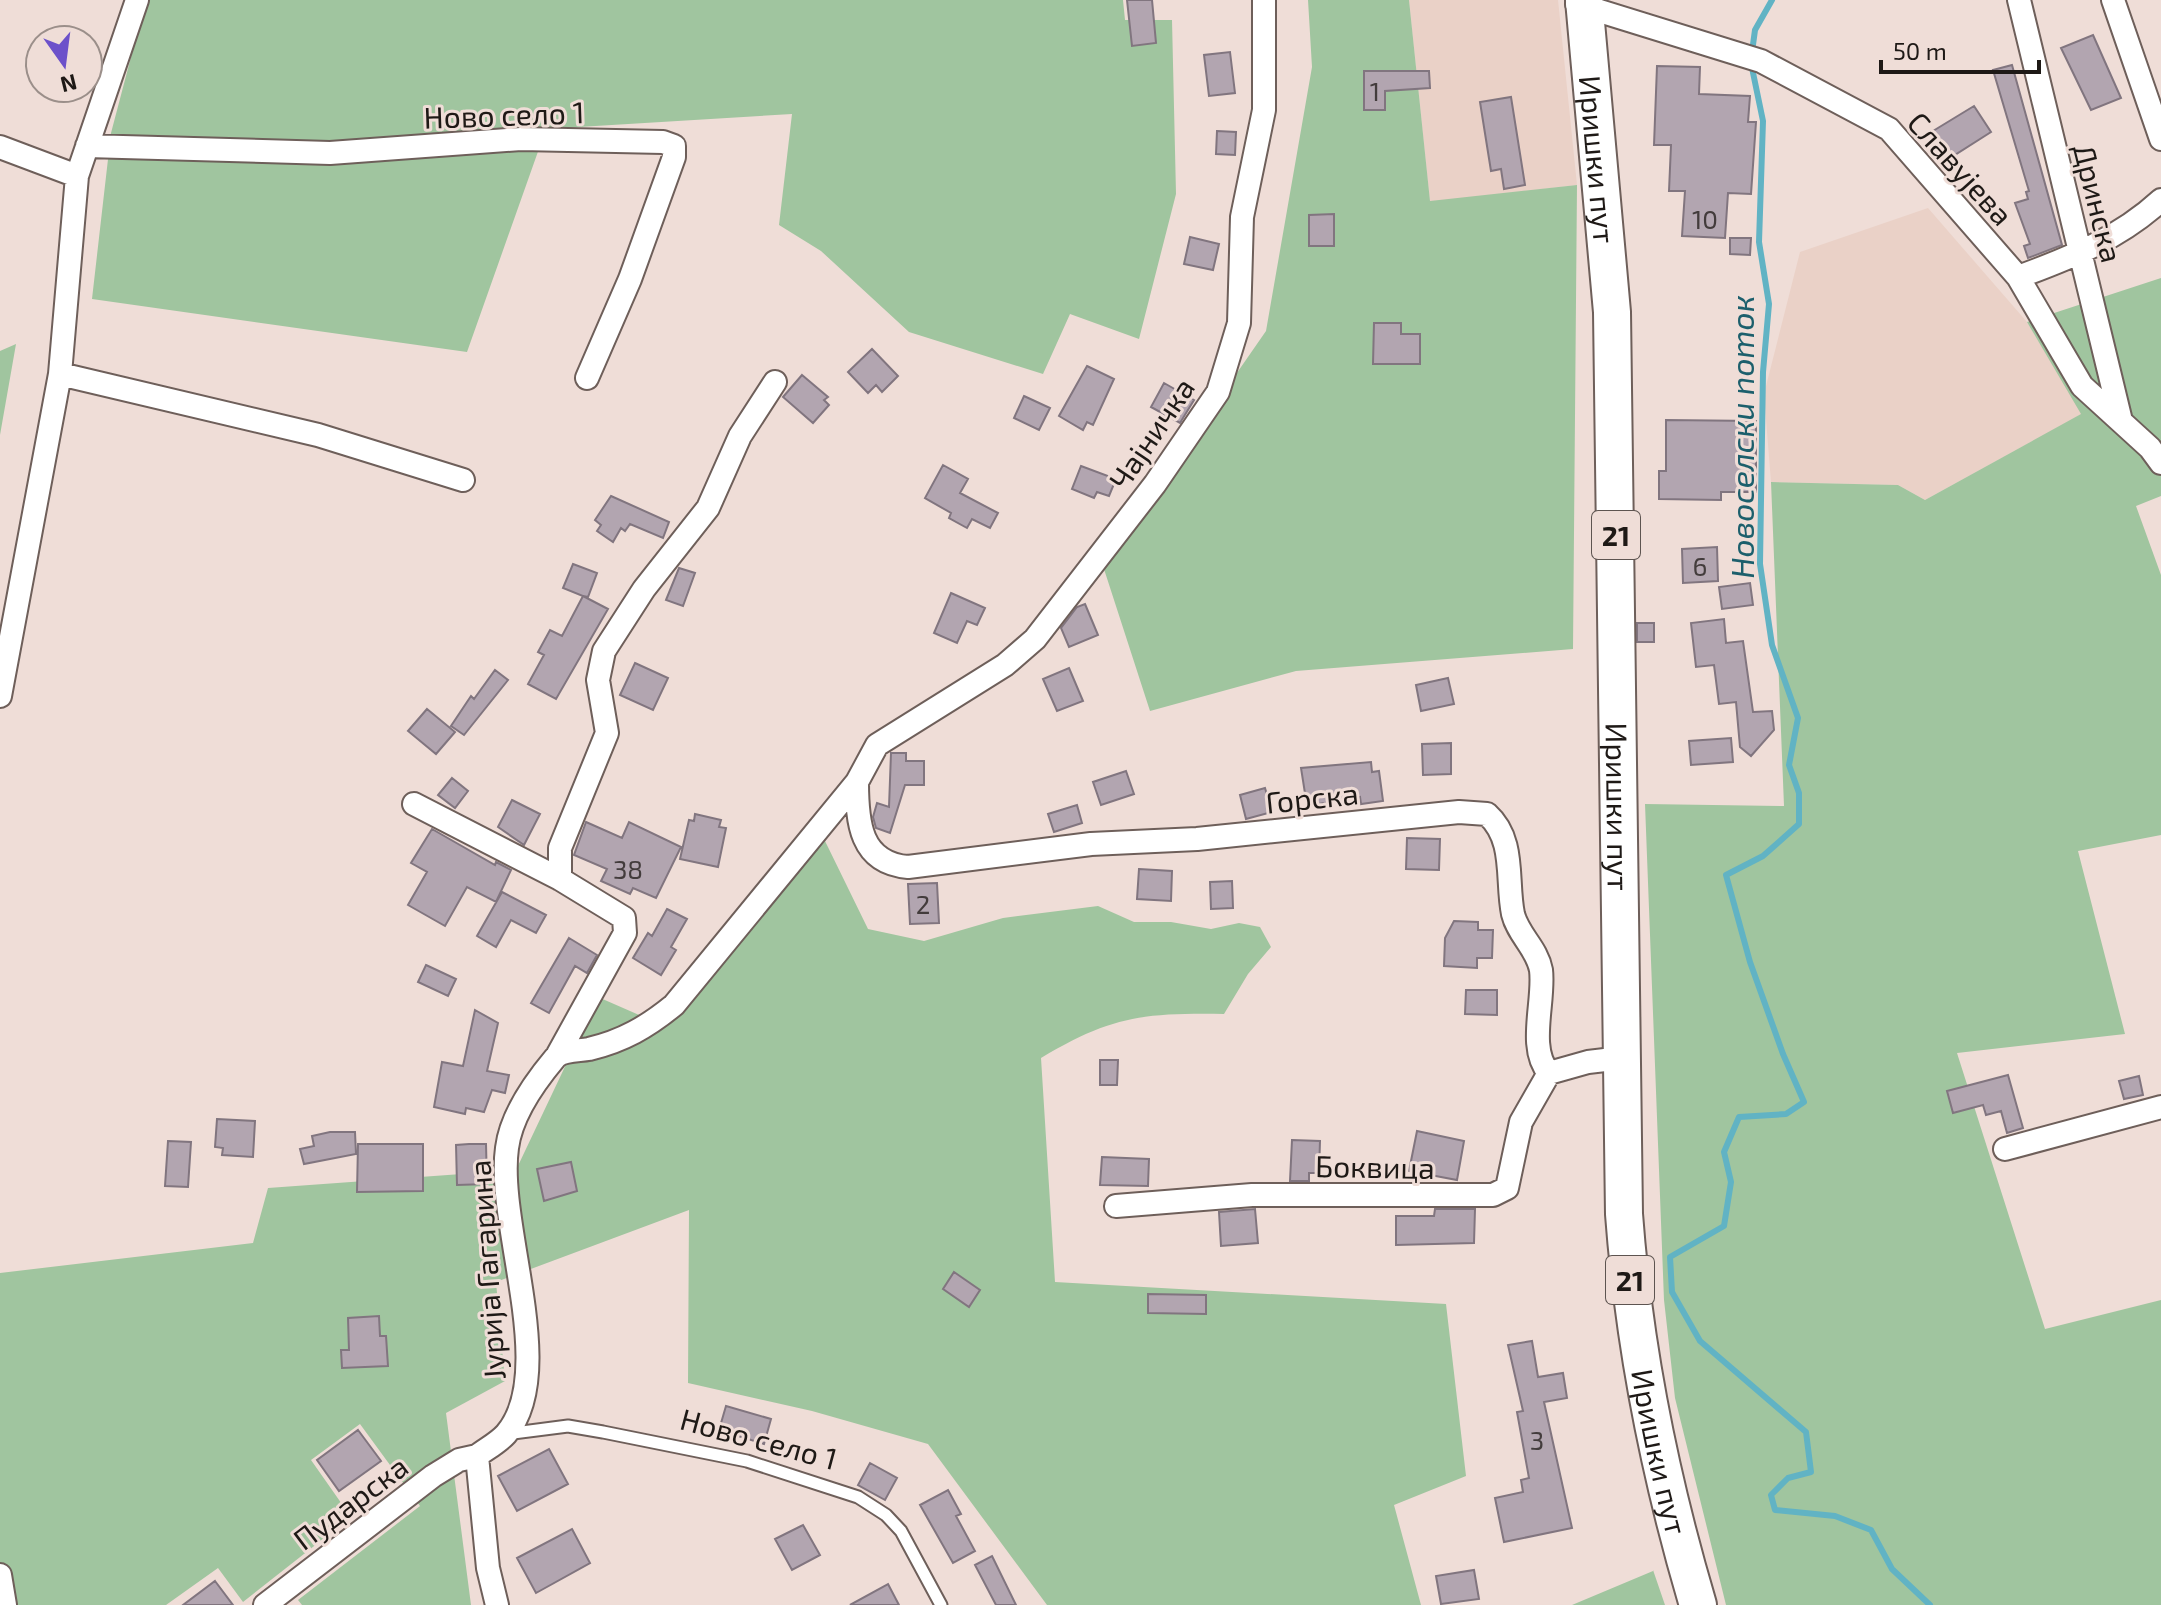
<svg xmlns="http://www.w3.org/2000/svg" width="2161" height="1605" font-family="'Exo 2',sans-serif">
	<style>
		.built { fill: #ead1c7 }
		.green { fill: #a0c59f }
		.lines { fill: none; stroke-linecap: round; stroke-linejoin: round }
		.stream { stroke: #61b3c4; stroke-width: 6 }
		.building { fill: #b2a5b0; stroke: #81757f; stroke-width: 2 }
		.lane-casing { stroke: #6e5f5a; stroke-width: 15 }
		.street-casing { stroke: #6e5f5a; stroke-width: 26 }
		.primary-casing { stroke: #6e5f5a; stroke-width: 40 }
		.lane { stroke: #fff; stroke-width: 11 }
		.street { stroke: #fff; stroke-width: 22 }
		.primary { stroke: #fff; stroke-width: 36 }
		.labels { text-anchor: middle; dominant-baseline: central; stroke-width: 6; stroke-linejoin: round; paint-order: stroke }
		.number-label { font-size: 26px; fill: #433c3c }
		.shield { fill: #efddd7; stroke: #5d5450; stroke-width: 2 }
		.shield-label { font-size: 28px; font-weight: bold; fill: #1e1916 }
		.street-label { font-size: 30px; fill: #1e1916; stroke: #efddd7 }
		.water-label { font-size: 32px; font-style: italic; fill: #1c5f6c; stroke: #efddd7 }
	</style>
	<rect width="100%" height="100%" fill="#efddd7"/>
	<!-- built -->
	<path class="built" d="M1409,0H1558L1577,185L1430,202Z
		M1928,208L2027,322L2082,414L1925,500L1898,485L1771,482L1764,394L1800,252Z"/>
	<!-- green -->
	<path class="green" d="M146,0H1123L1125,20H1172L1176,194L1139,339L1070,314L1043,374L909,332L821,251L779,225L792,114L546,129L467,352L92,299L111,133Z
		M1308,0H1409L1430,201L1577,185L1573,649L1296,671L1150,711L1103,566L1266,331L1312,67Z
		M2161,278V496L2136,506L2161,575V835L2078,851L2125,1034L1957,1053L2045,1329L2161,1300V1605H1726L1675,1398L1664,1300L1645,804L1784,806L1771,482L1898,485L1925,500L2081,414L2027,322Z
		M16,344L0,435V351Z
		M825,841L868,929L924,941L1003,918L1098,906L1134,922H1171L1211,929L1239,923L1260,927L1271,947L1248,974L1224,1014C1143,1013 1111,1016 1041,1058L1055,1282L1446,1304L1466,1476L1394,1505L1421,1605H1047L928,1444L812,1411L688,1383L689,1210L496,1282L505,1381L446,1413L471,1605H302L298,1600L420,1506L360,1424L311,1460L351,1517L243,1602L218,1568L166,1605H0V1273L253,1243L268,1188L516,1170L598,997L662,1025Z
		M1653,1570L1665,1605H1572L1653,1571Z"/>
	<g class="lines">
		<!-- stream -->
		<path class="stream" d="M1752,52L1755,30L1772,0
			M1751,63L1763,121L1759,242L1769,304L1763,372L1760,564L1772,645L1798,718L1789,765L1799,793V824L1763,856L1726,875L1750,962L1783,1054L1804,1102L1786,1114L1739,1117L1724,1152L1731,1182L1724,1226L1670,1257L1672,1292L1700,1341L1806,1432L1811,1472L1788,1478L1771,1495L1775,1510L1835,1516L1871,1530L1892,1569L1930,1605"/>
	</g>
	<!-- building -->
	<path class="building" d="M1127,0H1152L1156,43L1132,46Z
		M2093,35L2121,98L2091,110L2061,48Z
		M1230,52L1235,93L1209,96L1204,55Z
		M2012,65L2062,245L2028,258L2024,246L2030,244L2015,203L2028,199L2026,192L2029,191L1993,70Z
		M1657,66L1700,67L1699,94L1750,96L1748,122H1756L1751,194L1728,193L1725,238L1682,236L1685,191H1669L1671,145H1654Z
		M1364,71H1429L1430,88L1385,91V110H1364Z
		M1511,97L1525,185L1504,189L1501,169L1491,171L1480,102Z
		M1974,106L1991,132L1950,158L1933,131Z
		M1217,131L1236,132L1235,155L1216,154Z
		M1334,214V246H1309V215Z
		M1190,237L1219,244L1213,270L1184,264Z
		M1730,238H1751L1750,255L1730,254Z
		M1374,323H1401V334H1420V364H1373Z
		M872,349L898,376L882,392L876,385L868,393L848,372Z
		M1087,366L1114,379L1093,425L1087,422L1083,430L1059,416Z
		M802,375L828,397L824,400L829,405L813,423L783,397Z
		M1164,383L1194,400L1180,423L1151,407Z
		M1024,396L1050,408L1039,430L1014,418Z
		M1666,420L1756,421V492H1721V500L1659,499V471H1666Z
		M943,465L968,479L960,493L998,513L990,528L972,519L967,528L949,518L951,513L925,498Z
		M1081,466L1116,479L1109,496L1097,492L1094,498L1072,489Z
		M611,496L669,522L663,538L630,524L625,531L621,528L613,542L597,531L601,525L595,520Z
		M1717,547L1718,581L1683,583L1682,549Z
		M573,564L597,573L588,597L583,596L608,609L556,699L528,684L544,655L538,652L550,630L562,636L583,596L563,588Z
		M679,568L695,573L683,606L666,600Z
		M1750,583L1753,605L1722,609L1719,587Z
		M951,593L985,608L977,625L967,621L957,643L934,633Z
		M1085,604L1098,635L1069,647L1061,628L1077,607Z
		M1724,619L1726,643L1743,641L1753,712L1772,711L1774,730L1751,756L1740,747L1736,702L1719,704L1714,665L1696,667L1691,623Z
		M1637,623H1654V642H1637Z
		M635,663L668,678L653,710L620,695Z
		M1069,668L1083,701L1057,711L1043,679Z
		M495,670L508,680L464,735L451,726L471,696L474,699Z
		M1448,678L1454,704L1421,711L1416,685Z
		M427,709L455,732L436,754L408,731Z
		M1731,738L1733,762L1691,765L1689,741Z
		M1451,743V774L1423,775L1422,744Z
		M891,753H906V761H924V785H905L890,833L876,828L873,817L877,803L889,807Z
		M1371,762L1372,772L1379,771L1383,801L1361,804L1360,797L1307,806L1301,768Z
		M1126,771L1134,794L1101,805L1093,782Z
		M452,778L468,791L455,808L438,795Z
		M1265,788L1272,812L1246,819L1240,795Z
		M512,800L540,814L524,845L498,827Z
		M1077,805L1082,823L1054,832L1048,814Z
		M695,814L721,820L719,827L726,828L718,867L680,859L689,820L694,821Z
		M586,822L622,838L629,822L681,847L656,898L633,888L630,894L601,881L607,869L574,855Z
		M432,829L495,865L496,862L511,870L496,902L467,887L445,926L408,905L427,872L411,863Z
		M1407,838L1440,839L1439,870L1406,869Z
		M1139,869L1172,871L1171,901L1137,899Z
		M1232,881L1233,908L1211,909L1210,882Z
		M937,883L939,923L910,924L908,884Z
		M502,892L546,915L536,933L511,920L496,947L477,936Z
		M667,909L687,919L671,947L676,950L661,975L633,958L648,933L652,936Z
		M1454,921L1478,922V930H1493L1492,958H1477V968L1444,966L1445,938Z
		M569,938L597,955L587,973L575,966L549,1013L531,1003Z
		M426,965L456,979L448,996L418,982Z
		M1466,990H1497V1015L1465,1014Z
		M475,1010L498,1023L487,1071L509,1075L505,1093L492,1090L484,1112L466,1108L465,1114L434,1107L442,1062L463,1066Z
		M1100,1060H1118L1117,1085H1100Z
		M2008,1075L2023,1128L2007,1133L2001,1111L1986,1115L1983,1105L1953,1113L1947,1091Z
		M2139,1076L2143,1095L2124,1099L2119,1081Z
		M217,1119L255,1121L253,1157L222,1155L223,1148L215,1147Z
		M1417,1131L1464,1141L1457,1180L1409,1171Z
		M330,1132H355L356,1154L304,1164L300,1149L314,1146L312,1136Z
		M1292,1140L1320,1141L1319,1173H1309V1181H1290Z
		M168,1141L191,1142L188,1187L165,1186Z
		M358,1144H423V1191L357,1192Z
		M469,1144H486L487,1184L457,1185L456,1145Z
		M1102,1157L1149,1159L1148,1186L1100,1185Z
		M571,1162L577,1191L544,1201L537,1169Z
		M1255,1209L1258,1243L1221,1246L1219,1212Z
		M1435,1209H1475L1474,1243L1396,1245V1216H1434Z
		M954,1272L980,1290L969,1307L943,1289Z
		M1148,1294L1206,1295V1314L1148,1313Z
		M379,1316L380,1336H386L388,1366L342,1368L341,1350H349L348,1318Z
		M1532,1341L1538,1377L1563,1373L1567,1398L1544,1402L1572,1528L1504,1542L1495,1498L1523,1492L1521,1480L1529,1478L1517,1412L1523,1411L1508,1345Z
		M726,1406L771,1419L764,1444L719,1430Z
		M358,1430L381,1461L339,1491L317,1460Z
		M549,1449L568,1484L517,1511L498,1476Z
		M870,1463L897,1478L885,1500L858,1485Z
		M948,1490L961,1514L956,1516L975,1551L953,1563L920,1505Z
		M803,1525L820,1555L792,1570L775,1539Z
		M572,1529L590,1563L536,1593L517,1558Z
		M992,1556L1016,1605H996L975,1565Z
		M1474,1570L1479,1599L1441,1604L1436,1576Z
		M215,1581L233,1605H183Z
		M888,1584L899,1605H850Z"/>
	<g class="lines">
		<defs>
			<path id="lane" d="M506,1434L568,1426L603,1432L747,1461L858,1497L886,1515L901,1531L941,1605"/>
			<path id="street" d="M2019,0L2121,421
				M2113,0L2161,139
				M1577,4L1761,61L1889,129L2018,277L2082,386L2150,448L2161,463
				M87,146L330,153L521,139L663,142L674,146V157L630,279L587,378
				M0,147L77,176
				M2018,277C2070,258 2120,238 2161,200
				M60,374L318,435L463,480
				M0,696L60,374L77,176L137,0
				M857,782C857,822 860,863 908,867L1091,844L1197,839L1459,812L1487,814C1516,840 1506,880 1513,914C1518,935 1537,948 1541,970C1545,1001 1527,1048 1549,1073L1588,1062L1622,1058
				M414,804L560,879L624,918L625,933L558,1054
				M560,879V848L607,733L598,680L604,651L644,589L708,508L740,436L775,382
				M2005,1149L2161,1107
				M1116,1206L1252,1195H1493L1507,1188L1521,1122L1549,1073
				M0,1575L5,1605
				M265,1605L433,1476L459,1460L477,1456
				M497,1605L488,1568L477,1456C486,1449 498,1443 506,1434C559,1372 496,1225 507,1148C511,1115 534,1083 555,1058C562,1050 578,1051 589,1049C623,1041 647,1027 674,1005L857,782L877,745L1005,665L1035,639L1155,484L1218,392L1239,323L1242,217L1264,110V0"/>
			<g id="primary">
				<path id="s1" d="M1584,0L1612,312L1624,1214C1634,1348 1660,1477 1698,1605"/>
			</g>
		</defs>
		<!-- lane casing -->
		<use href="#lane" class="lane-casing"/>
		<!-- street casing -->
		<use href="#street" class="street-casing"/>
		<!-- primary casing -->
		<use href="#primary" class="primary-casing"/>
		<!-- lane -->
		<use href="#lane" class="lane"/>
		<!-- street -->
		<use href="#street" class="street"/>
		<!-- primary -->
		<use href="#primary" class="primary"/>
	</g>
	<g class="labels">
		<!-- number labels -->
		<g class="number-label">
			<text x="1375" y="90">1</text>
			<text x="1705" y="218">10</text>
			<text x="1700" y="565">6</text>
			<text x="628" y="868">38</text>
			<text x="923" y="903">2</text>
			<text x="1537" y="1439">3</text>
		</g>
		<!-- shield labels -->
		<g class="shield">
			<rect x="1592" y="511" width="48" height="48" rx="6"/>
			<rect x="1606" y="1256" width="48" height="48" rx="6"/>
		</g>
		<g class="shield-label">
			<text x="1616" y="535">21</text>
			<text x="1630" y="1280">21</text>
		</g>
		<!-- street labels -->
		<g class="street-label">
			<text transform="translate(504 114) rotate(-2)">Ново село 1</text>
			<text stroke="none"><textPath href="#s1" startOffset="160">Иришки пут</textPath></text>
			<text transform="translate(1961 168) rotate(48)">Славујева</text>
			<text transform="translate(2099 203) rotate(76)">Дринска</text>
			<text transform="translate(1151 433) rotate(-56)">Чајничка</text>
			<text transform="translate(1312 797) rotate(-6)">Горска</text>
			<text stroke="none"><textPath href="#s1" startOffset="808">Иришки пут</textPath></text>
			<text transform="translate(1375 1166) rotate(1)">Боквица</text>
			<text transform="translate(486 1270) rotate(-94)">Јурија Гагарина</text>
			<text transform="translate(759 1438) rotate(15)">Ново село 1</text>
			<text stroke="none"><textPath href="#s1" startOffset="1456">Иришки пут</textPath></text>
			<text transform="translate(350 1502) rotate(-37)">Пударска</text>
		</g>
		<!-- water labels -->
		<g class="water-label">
			<text transform="translate(1741 437) rotate(-90)">Новоселски поток</text>
		</g>
	</g>
	<!-- north arrow -->
	<g transform="translate(64 64) rotate(166)"><circle r="38" fill="#efddd7" stroke="#9b8f8a" stroke-width="2"/>
	<path d="M0-6L14 30L0 20L-14 30Z" fill="#6c51ca"/>
	<text y="-12" font-size="22" font-weight="bold" text-anchor="middle" fill="#1e1916">N</text>
	</g>
	<!-- scale -->
	<path d="M1881 60v12h158v-12" fill="none" stroke="#1e1916" stroke-width="4"/>
	<text x="1893" y="60" font-size="24" fill="#1e1916" stroke="#efddd7" stroke-width="6" paint-order="stroke">50 m</text>
</svg>
